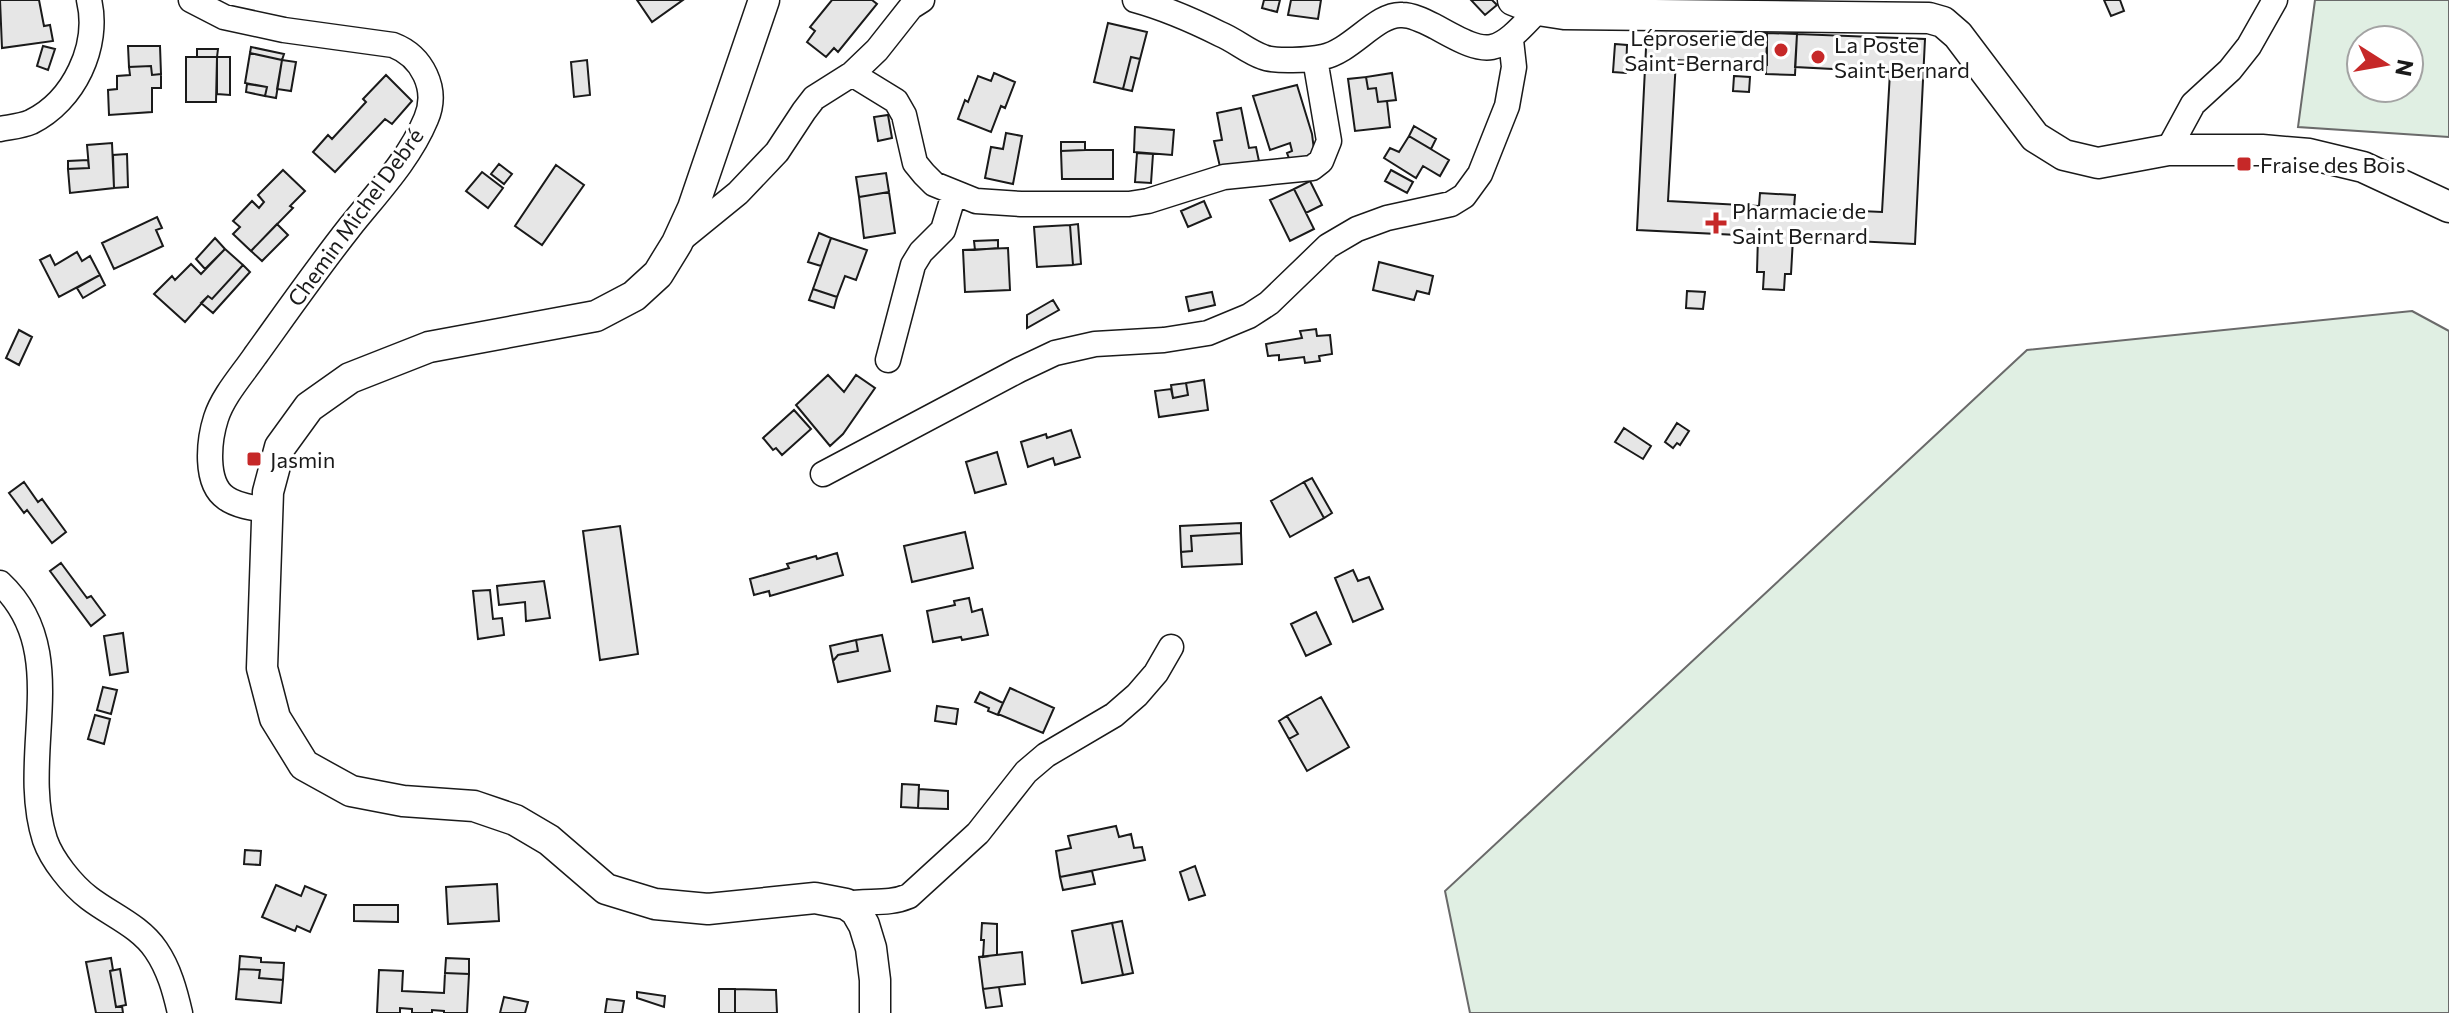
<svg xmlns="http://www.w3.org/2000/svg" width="2449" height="1013" font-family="Commissioner,sans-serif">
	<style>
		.green { fill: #e0efe3; stroke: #6a6a6a; stroke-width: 2; fill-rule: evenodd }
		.building { fill: #e6e6e6; stroke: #1a1a1a; stroke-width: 2 }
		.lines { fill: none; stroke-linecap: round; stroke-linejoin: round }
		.minor-casing { stroke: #1a1a1a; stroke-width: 27 }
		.tertiary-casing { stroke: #1a1a1a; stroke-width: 33 }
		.minor { stroke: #fff; stroke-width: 24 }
		.tertiary { stroke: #fff; stroke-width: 30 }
		.poi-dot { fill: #c62828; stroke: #fff; stroke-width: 3 }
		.labels { text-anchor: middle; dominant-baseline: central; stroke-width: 6; stroke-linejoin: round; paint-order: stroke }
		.poi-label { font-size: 22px; fill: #1a1a1a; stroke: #fff; text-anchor: start }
		.street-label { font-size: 22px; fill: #1a1a1a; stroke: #fff }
	</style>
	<rect width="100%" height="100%" fill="#fff"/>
	<!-- green -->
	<path class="green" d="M2315,0H2449V137L2298,127ZM2409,40V88H2361V40Z
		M2412,311L2449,331V1013H1470L1445,891L2027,350Z"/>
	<!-- building -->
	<path class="building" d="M0,0H39L44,26L50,25L53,41L2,48Z
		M637,0H683L652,22Z
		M832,0H872L877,4L838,52L834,48L826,57L807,42L815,31L810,27Z
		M1264,0H1280L1277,12L1262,8Z
		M1291,0H1321L1318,19L1288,15Z
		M1471,0H1492L1497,5L1485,15Z
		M2104,0H2120L2124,11L2111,16Z
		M1108,23L1147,32L1140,59L1131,57L1123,89L1094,82Z
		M1647,28L1767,33V65L1676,60L1668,201L1759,206L1760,193L1795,195L1794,208L1882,212L1890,72L1795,67L1797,34L1925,39L1915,244L1793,238L1791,274H1785L1784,290L1763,289L1764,272H1757L1758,236L1637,230Z
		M1767,33L1797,34L1795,75L1766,74Z
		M1615,44L1627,45L1626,73L1613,72Z
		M43,46L55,49L48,70L37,66Z
		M128,46H160L161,74L152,75L151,66L129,67Z
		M251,47L284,54L282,60L250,53Z
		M197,49H218L217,57H197Z
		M250,53L282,60L276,98L265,96L267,87L245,83Z
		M186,57H217L216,102H186Z
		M217,57H230V95L217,94Z
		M1131,57L1140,59L1132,91L1123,89Z
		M282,60L296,62L291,91L277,89Z
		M587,60L590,95L574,97L571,62Z
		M151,66L152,75L161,74V88H152V112L109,115L108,90L117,89V76L130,75L129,67Z
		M994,73L1015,82L1005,108L1001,106L991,132L958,119L965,100L968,102L978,76L991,81Z
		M1392,73L1396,100L1378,102L1376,88L1368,89L1366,77Z
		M386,75L412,101L392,124L385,119L335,172L313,152L328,135L332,139L366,102L363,99Z
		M1734,76L1750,77L1749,92L1733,91Z
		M1366,77L1368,89L1376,88L1378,102L1387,101L1390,127L1355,131L1348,79Z
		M247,84L267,87L265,96L246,92Z
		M1297,85L1312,134L1315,158L1290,161L1287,153L1292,151L1290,143L1270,150L1253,96Z
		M1241,108L1249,148L1256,147L1260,166L1221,171L1214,141L1222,140L1217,113Z
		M888,115L892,138L878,141L874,117Z
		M1414,126L1436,139L1431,149L1409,136Z
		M1135,127L1174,130L1172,155L1134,152Z
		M1006,133L1022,136L1013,184L985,178L991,147L1003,149Z
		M1409,136L1449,160L1440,176L1423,166L1416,178L1384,158L1390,148L1399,152Z
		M1061,142H1085V150L1061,151Z
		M112,143L114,188L70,193L68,169L89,168L87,145Z
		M1085,150H1113V179H1062L1061,151Z
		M1137,153L1153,154L1151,183L1135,182Z
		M127,154L128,187L114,188L113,155Z
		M88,160L89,168L68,169V161Z
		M499,164L512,174L504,184L491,174Z
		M556,165L584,185L542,245L515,226Z
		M283,170L305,191L290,206L293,208L251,251L233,234L240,227L233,221L252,201L259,208L264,202L258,195Z
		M1391,170L1413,182L1407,193L1385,181Z
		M482,172L503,188L488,208L466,191Z
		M886,173L889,192L859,197L856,177Z
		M1310,181L1322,205L1306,213L1294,189Z
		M1294,189L1314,229L1290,241L1270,200Z
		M889,192L895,233L864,238L859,197Z
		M1204,201L1211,217L1188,227L1181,211Z
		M157,217L162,228L156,230L163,246L114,269L102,243Z
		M277,224L288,235L262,261L251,251Z
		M1078,224L1081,264L1073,265L1070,225Z
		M1070,225L1073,265L1037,267L1034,227Z
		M819,233L831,238L821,266L808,262Z
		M215,238L225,249L205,269L196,259Z
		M831,238L867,250L856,280L845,276L837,297L813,289Z
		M998,240V248L975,250L974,241Z
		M1008,248L1010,290L965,292L963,250Z
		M225,249L243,265L212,299L208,296L185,322L154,294L172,276L175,280L191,264L201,274Z
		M77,252L82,261L90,256L100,275L59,297L40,260L50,255L55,265Z
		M1379,262L1433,276L1429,294L1417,291L1414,300L1373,290Z
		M243,265L250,272L213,313L201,303L208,296L212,299Z
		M100,275L105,285L83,298L77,288Z
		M813,289L837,297L834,308L809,300Z
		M1687,291L1705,292L1703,309L1686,308Z
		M1212,292L1215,305L1189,311L1186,297Z
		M1053,300L1059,310L1027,328V315Z
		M1316,329L1317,336L1330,335L1332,354L1319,356L1320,361L1305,363L1304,357L1279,360V355L1268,356L1266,344L1302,338L1300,331Z
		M19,330L32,337L19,365L6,358Z
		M828,375L844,392L856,375L875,388L843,434L830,446L796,405Z
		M1204,380L1208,410L1159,417L1155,391L1171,389L1173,398L1188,395L1186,383Z
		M1186,383L1188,395L1173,398L1171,385Z
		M794,410L811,429L782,455L776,448L773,450L763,438Z
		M1677,423L1689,431L1680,445L1677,443L1673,448L1665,442Z
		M1624,428L1651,446L1643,459L1615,442Z
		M1071,430L1080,457L1055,465L1053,458L1028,467L1021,442L1046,434L1047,438Z
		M997,452L1006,484L975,493L966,462Z
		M1312,478L1332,513L1324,518L1304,482Z
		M24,482L38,502L42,499L66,532L52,543L27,510L24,513L9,493Z
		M1304,482L1324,518L1290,537L1271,501Z
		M1241,523V533L1191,536L1192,551L1181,552L1180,526Z
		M620,526L638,654L600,660L583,531Z
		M965,532L973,568L912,582L904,546Z
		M1241,533L1242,564L1182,567L1181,552L1192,551L1191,536Z
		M837,553L843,575L770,596L769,591L754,595L750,579L789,568L787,564L816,556L817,559Z
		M61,563L87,598L91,596L105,615L91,626L50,571Z
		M1353,570L1358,581L1369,577L1383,609L1353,622L1335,578Z
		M544,581L550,618L526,621L525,602L499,605L497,586Z
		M490,590L493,619L502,618L504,635L478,639L473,591Z
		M969,598L972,612L982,609L988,635L962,640L961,637L933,642L927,611L955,605L954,601Z
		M1316,612L1331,644L1306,656L1291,624Z
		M123,633L128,672L110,675L104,636Z
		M882,635L890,671L838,682L833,661L838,655L858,651L856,640Z
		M856,640L858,651L838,655L833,661L830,646Z
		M103,687L117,690L111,714L97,710Z
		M1010,688L1054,708L1043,733L998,714Z
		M980,692L1003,703L998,715L988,711L989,708L975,702Z
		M1321,697L1349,747L1307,771L1289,739L1298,734L1287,716Z
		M937,706L958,709L956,724L935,721Z
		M95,715L110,719L104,744L88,739Z
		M1287,716L1298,734L1289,739L1279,721Z
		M902,784L919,785L918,808L901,807Z
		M919,789L948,791V809L918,808Z
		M1116,826L1119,837L1131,834L1134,848L1142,847L1145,860L1060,877L1056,851L1071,848L1068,836Z
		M245,850L261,851L260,865L244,864Z
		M1195,866L1205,895L1189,900L1180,872Z
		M1092,871L1095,884L1063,890L1060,877Z
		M497,884L499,921L448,924L446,887Z
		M276,885L301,896L305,886L326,895L310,932L297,926L295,931L262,917Z
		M354,905H398V922L354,921Z
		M1122,921L1133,973L1123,975L1112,923Z
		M982,923L997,924V955L983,957L984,940H981Z
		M1112,923L1123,975L1082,983L1072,931Z
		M1022,952L1025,984L983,989L979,957Z
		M240,956L261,958V962L284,963L283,980L259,978L260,970L239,969Z
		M111,958L113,970L110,971L116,1007L122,1006L123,1013H96L86,962Z
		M446,958L469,959V974L445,973Z
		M120,969L126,1005L116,1007L110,971Z
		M239,969L260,970L259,978L283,980L281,1003L236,999Z
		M379,970L403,971L402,991L444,993L445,973L469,974L467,1013H444V1011L432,1010V1013H412V1009L400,1008V1013H377Z
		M999,987L1002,1006L986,1008L983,989Z
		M719,989H735V1013H719Z
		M735,989L776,990L777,1013H735Z
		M637,992L665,996L664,1007L637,998Z
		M504,997L528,1002L525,1013H500Z
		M607,999L624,1001L622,1013H605Z"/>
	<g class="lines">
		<defs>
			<path id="minor" d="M191,0L224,17L284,30L393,45C422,56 439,89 426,119C409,160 376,194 349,228C316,270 286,313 255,356C242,375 223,396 216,418C209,440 204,483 226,498C237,506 254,508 267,510
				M1135,0C1164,8 1194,21 1220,34C1235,40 1248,52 1263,57C1275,62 1310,60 1323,57C1352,51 1377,13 1402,15C1413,15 1426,22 1436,27C1491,58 1496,55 1538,10
				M852,74L896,101L904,115L915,163L924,174L934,184L976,201L1021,204H1129L1148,201L1224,177L1312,168L1321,161L1329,141L1315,59
				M0,129C10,127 22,126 31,122C74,101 100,46 89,0
				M2168,150L2193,104L2230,70L2249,46L2275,0
				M679,241L738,193L777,152L804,111L814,98L852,74L877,50L911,7L922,0
				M888,360L913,265L921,252L943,230L954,194
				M823,474L1019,370L1055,353L1095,344L1164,340L1208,333L1249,316L1269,303L1328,246L1357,229L1387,218L1451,204L1464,196L1480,174L1507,106L1514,67L1511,40
				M0,583C74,652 17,754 45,840C52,860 72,885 89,898C111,915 140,926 156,950C169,969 175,991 180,1013
				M846,904C869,900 888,905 909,896L978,833L1026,772L1046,755L1114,715L1137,695L1156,673L1171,647"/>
			<path id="tertiary" d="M764,0L693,208L677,243L658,274L634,296L596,316L429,347L350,378L309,407L280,447L268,492L262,668L275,718L304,765L351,791L403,801L474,806L515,820L549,840L606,889L655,904L708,909L815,898L846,904L856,911L864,925L871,948L875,980V1013
				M1513,0L1538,10L1564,14L1929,18L1943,22L1958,35L2035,137L2064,155L2098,163L2168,150H2262L2309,154L2363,167L2449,207"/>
		</defs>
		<!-- minor casing -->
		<use href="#minor" class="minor-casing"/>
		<!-- tertiary casing -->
		<use href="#tertiary" class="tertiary-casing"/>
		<!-- minor -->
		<use href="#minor" class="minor"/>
		<!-- tertiary -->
		<use href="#tertiary" class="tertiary"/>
	</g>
	<!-- markers -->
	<g class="poi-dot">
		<circle cx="1781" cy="50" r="8"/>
		<circle cx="1818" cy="57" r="8"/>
		<rect x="2236" y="156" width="16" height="16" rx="4"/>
		<path d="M1712 211h8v8h8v8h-8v8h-8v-8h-8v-8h8z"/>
		<rect x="246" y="451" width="16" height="16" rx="4"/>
	</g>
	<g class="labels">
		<!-- poi labels -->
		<g class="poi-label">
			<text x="1765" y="37" text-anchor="end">Léproserie de<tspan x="1765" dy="25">Saint-Bernard</tspan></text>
			<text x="1834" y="44">La Poste<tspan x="1834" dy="25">Saint Bernard</tspan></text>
			<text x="2260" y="164">Fraise des Bois</text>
			<text x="1732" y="210">Pharmacie de<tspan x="1732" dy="25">Saint Bernard</tspan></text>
			<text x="270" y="459">Jasmin</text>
		</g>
		<!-- street labels -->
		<g class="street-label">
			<text transform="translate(355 217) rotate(-54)">Chemin Michel Debré</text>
		</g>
	</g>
	<!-- north arrow -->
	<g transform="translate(2385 64) rotate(101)"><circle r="38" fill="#ffffff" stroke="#a3a3a3" stroke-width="2"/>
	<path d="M0-6L14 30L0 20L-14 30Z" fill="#c62828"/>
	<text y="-12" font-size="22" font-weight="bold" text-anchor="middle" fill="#1a1a1a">N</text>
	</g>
</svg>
